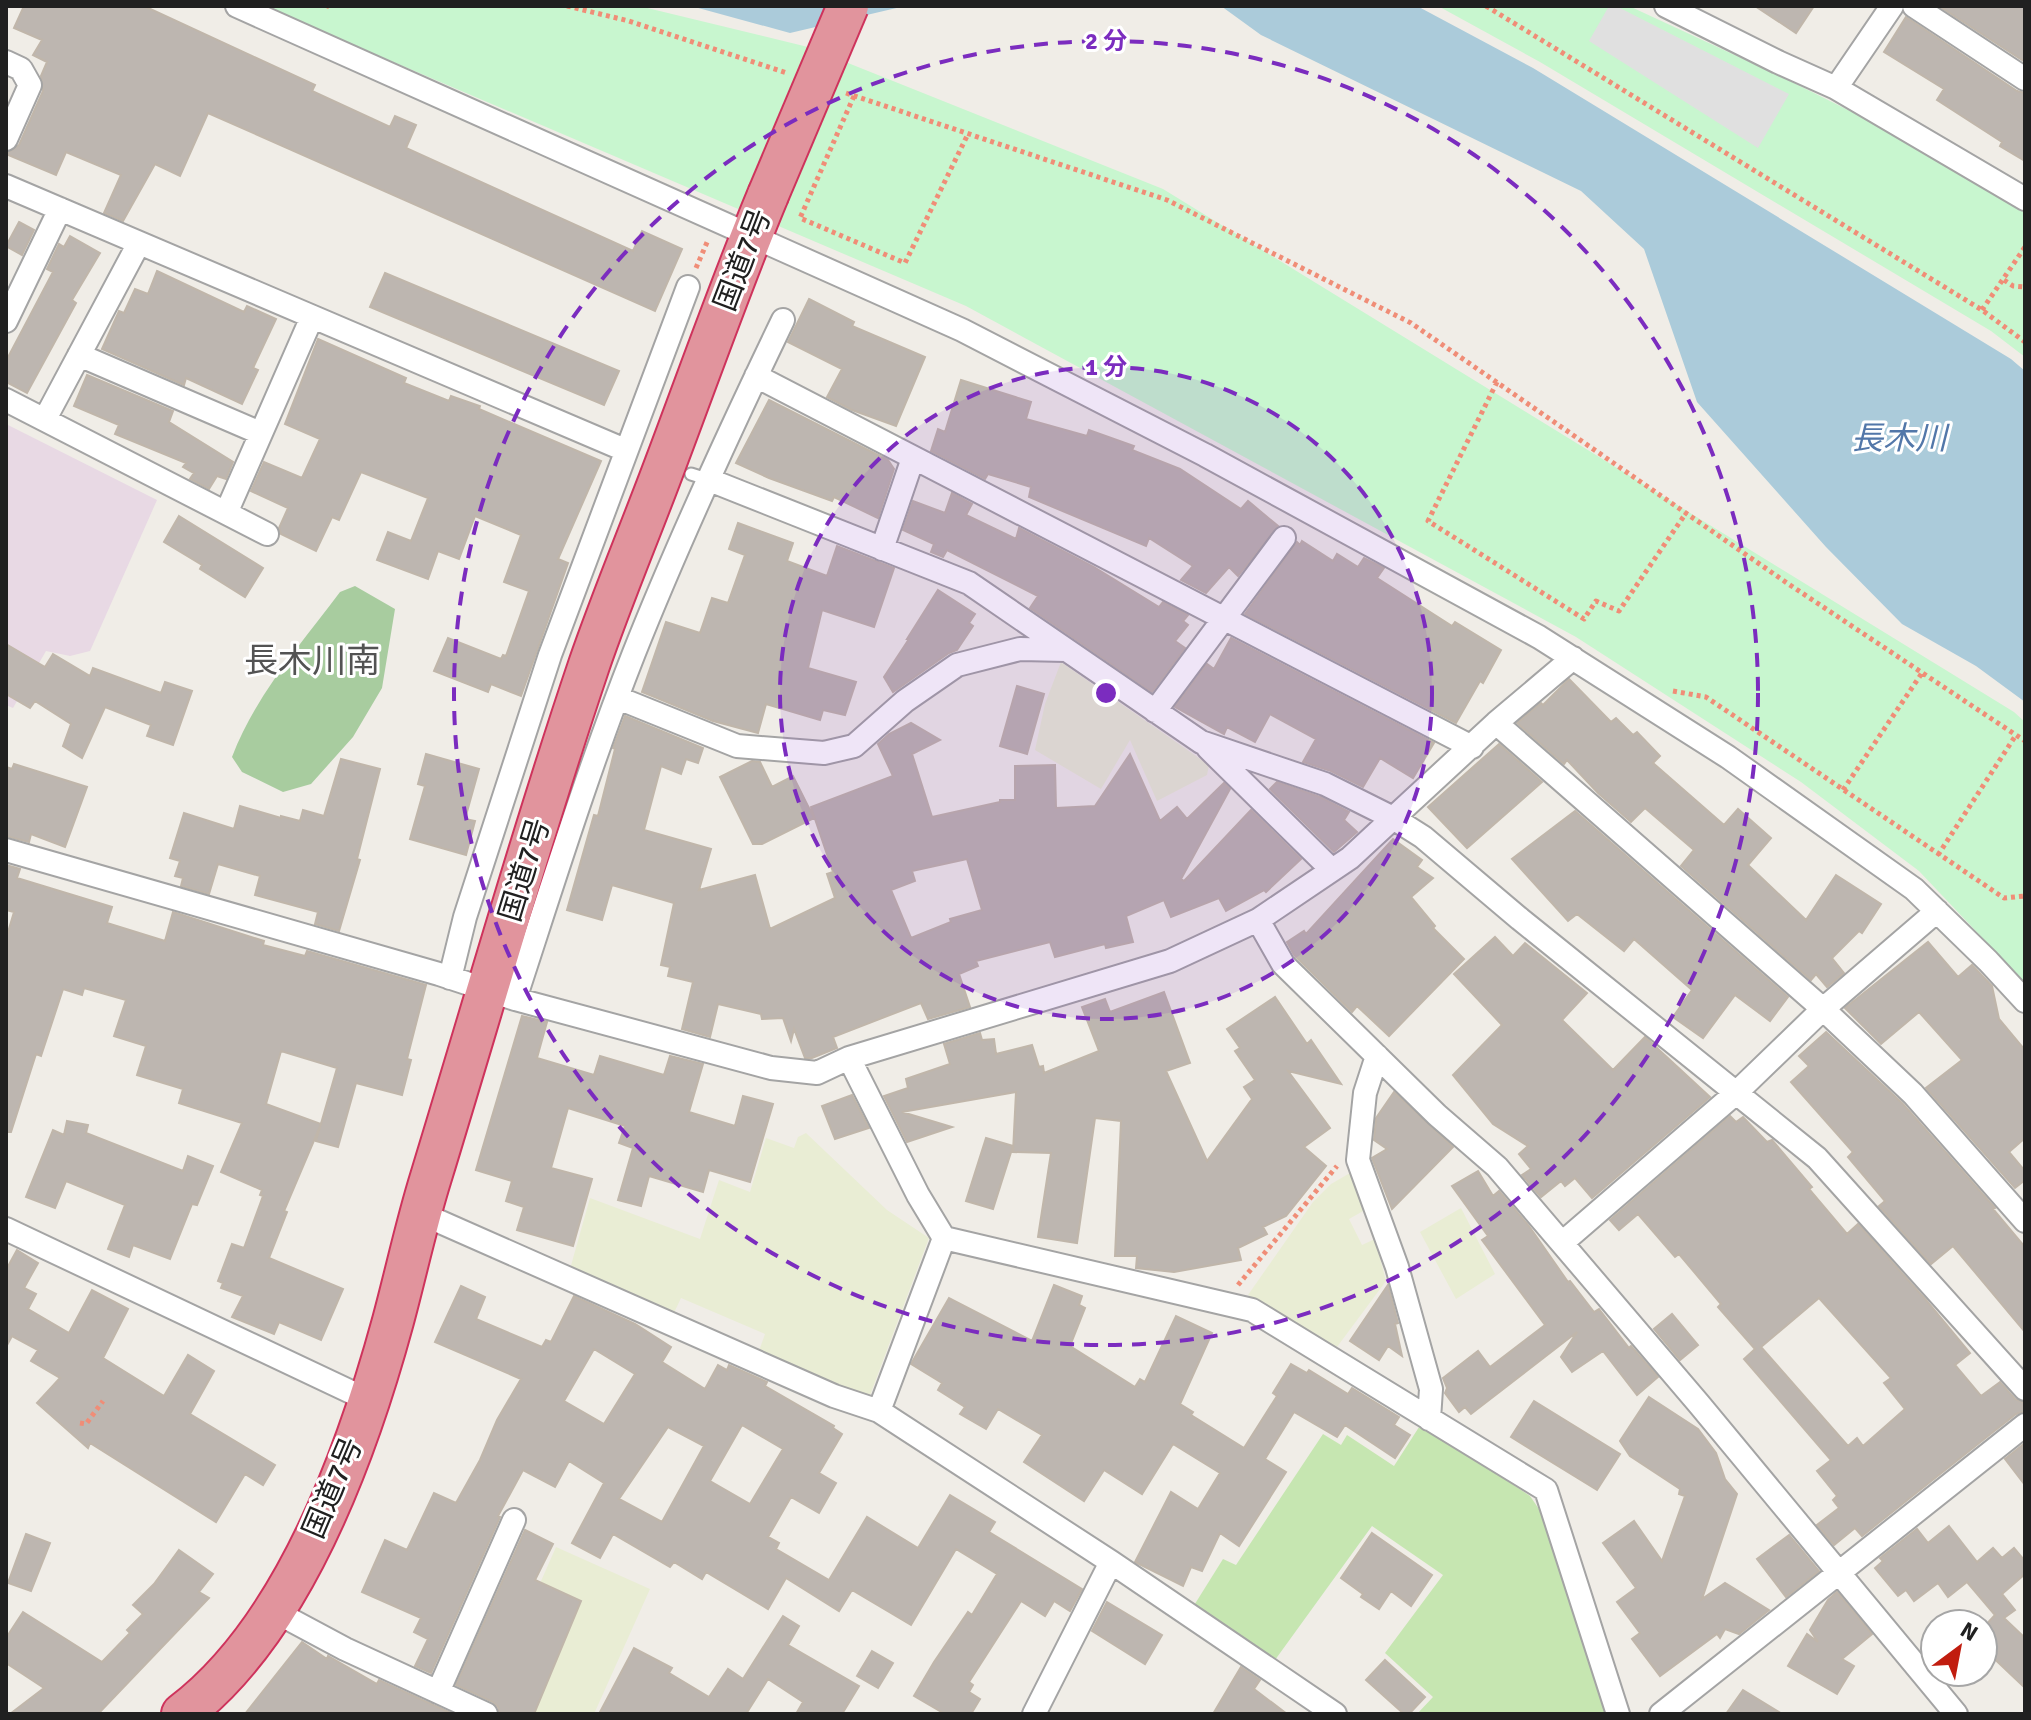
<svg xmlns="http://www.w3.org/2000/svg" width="2031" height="1720" font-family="Signika,'Noto Sans JP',sans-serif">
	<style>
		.industrial { fill: #e8d9e4 }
		.farmland { fill: #e9edd4 }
		.grass { fill: #c6e6b1 }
		.forest { fill: #a8cc9f }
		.park { fill: #c8f6cf }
		.parking { fill: #e0e0e0 }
		.water { fill: #abcbda }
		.building { fill: #bdb6b0; stroke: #c0b6aa; stroke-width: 2; fill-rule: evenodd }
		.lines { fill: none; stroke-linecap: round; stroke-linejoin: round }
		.lane-casing { stroke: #a4a4a4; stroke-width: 15 }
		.street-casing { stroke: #a4a4a4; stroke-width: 26 }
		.highway-casing { stroke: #ce335c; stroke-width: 44 }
		.path { stroke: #f08d77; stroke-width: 5; stroke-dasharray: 4 4; stroke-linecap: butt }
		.lane { stroke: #fff; stroke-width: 11 }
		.street { stroke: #fff; stroke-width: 22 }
		.highway { stroke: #e1949d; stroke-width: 40 }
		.highway-bridge-casing { stroke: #ce335c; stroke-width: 44; stroke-linecap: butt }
		.highway-bridge { stroke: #e1949d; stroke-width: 40 }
		.ring { fill: none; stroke: #7b2cbf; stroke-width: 4; stroke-dasharray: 14 10 }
		.labels { text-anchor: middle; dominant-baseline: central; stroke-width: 6; stroke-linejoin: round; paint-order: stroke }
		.street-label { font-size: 30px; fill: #202020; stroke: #fff }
		.water-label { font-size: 32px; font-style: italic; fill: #5277a9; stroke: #fff }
		.quarter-label { font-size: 34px; fill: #535353; stroke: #fff }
		.centre { fill: #7b2cbf; stroke: #fff; stroke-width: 4 }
		.ring-label { font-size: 24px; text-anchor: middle; font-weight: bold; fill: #7b2cbf; stroke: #fff; stroke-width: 6; stroke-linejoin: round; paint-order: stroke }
	</style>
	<rect width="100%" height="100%" fill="#f0ede7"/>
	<!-- industrial -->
	<path class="industrial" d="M6,424L157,500L90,651L70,656L46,651L13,708L6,705Z"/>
	<!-- farmland -->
	<path class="farmland" d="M1061,662L1209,765L1207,775L1157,801L1130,740L1101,789L1035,750L1045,704Z
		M806,1133L887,1210L929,1238L869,1398L759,1351L765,1334L681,1298L673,1315L570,1269L590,1198L700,1239L719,1180L750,1192L766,1138L794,1148L798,1137Z
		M1350,1173L1365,1210L1349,1219L1362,1245L1375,1239L1386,1281L1337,1347L1248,1295L1313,1202L1331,1184Z
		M1461,1208L1495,1274L1456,1299L1420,1232Z
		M556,1547L650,1589L594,1714H521L489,1699Z"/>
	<!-- grass -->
	<path class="grass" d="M1421,1424L1530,1496L1543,1515L1606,1714H1417L1433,1697L1385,1653L1443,1575L1372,1526L1275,1660L1193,1607L1223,1559L1236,1565L1323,1434L1341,1445L1347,1435L1394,1466Z"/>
	<!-- forest -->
	<path class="forest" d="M355,586L395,609L382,688L353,737L311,784L283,792L242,772L232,757C255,696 301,644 340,592Z"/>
	<!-- park -->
	<path class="park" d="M262,6H639L808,47L1163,189L2014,712L2025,722V983L1919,871L1801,782L1576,637L966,306Z
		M1438,6H1629L1780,76L1884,128L2025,213V357L1991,331L1540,62Z"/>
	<!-- parking -->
	<path class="parking" d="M1609,6H1616L1789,94L1758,148L1589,41Z"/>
	<!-- water -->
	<path class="water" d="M691,6H905L790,33Z
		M1221,6H1417L1533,68L2011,359L2025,371V702L1976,666L1902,624L1826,547L1697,402L1644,249L1581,191L1261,35Z"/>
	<!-- building -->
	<path class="building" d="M24,6H144L315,85L312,91L390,127L395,116L416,125L406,148L633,251L642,231L682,249L655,311L208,113L180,176L155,164L123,221L104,213L121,175L66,152L56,175L6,154L19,145L43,91L41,76L47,62L33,55L42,40L14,28Z
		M1755,6H1814L1796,33Z
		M1939,6H2025V62Z
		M1906,17L2017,91L2025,93V161L2000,146L2002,142L1937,100L1944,89L1884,52Z
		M19,222L34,230L22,255L6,246Z
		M70,236L100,253L72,300L76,303L27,393L6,382V361L53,272L47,269L59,244L64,247Z
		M157,271L244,312L247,306L276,319L253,368L258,370L242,404L186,378L184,385L102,349L119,311L124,313L135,289L148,294Z
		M385,273L619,371L604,405L370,307Z
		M809,299L854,322L852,326L925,357L896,426L852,410L827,397L842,369L788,342Z
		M318,339L406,378L404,383L449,401L451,396L480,406L479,409L601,461L558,559L568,563L521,696L491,684L488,692L434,671L448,638L501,659L503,655L506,656L529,591L504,582L521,535L475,516L459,559L438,551L428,579L377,560L388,532L411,541L428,498L361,472L339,520L332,517L316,551L281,534L279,528L288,508L251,491L264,462L302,478L320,439L285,424Z
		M87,375L173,411L169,422L233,462L226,479L217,476L209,489L190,479L194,473L183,467L186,463L115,434L119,425L74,406Z
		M961,380L1031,402L1026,419L1087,436L1089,430L1134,446L1132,450L1180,469L1241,509L1248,501L1278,526L1238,576L1229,567L1206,593L1181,580L1193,566L1149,538L1146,546L1029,497L1031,487L988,474L985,479L931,451L938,429L945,432Z
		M769,400L888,460L894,469L878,518L834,497L832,501L769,478L736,463Z
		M952,493L972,504L966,515L1016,539L1019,528L1094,567L1159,607L1163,602L1188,615L1183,621L1188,625L1175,641L1185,648L1152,692L1030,608L1038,596L947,550L943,557L931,552L934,544L903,530L913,501L945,513Z
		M179,516L263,568L245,597L200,569L202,565L164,542Z
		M738,523L793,543L787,561L827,576L837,546L894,568L874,627L822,610L808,668L856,682L845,715L823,710L820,720L766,704L758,733L713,721L642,692L666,622L700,633L712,598L728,603L745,555L729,549Z
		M1302,541L1333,561L1337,554L1358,567L1364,558L1384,568L1377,578L1452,626L1455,622L1501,650L1483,683L1480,681L1456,723L1245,614L1297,542L1300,545Z
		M938,590L975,614L969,623L973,626L957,650L949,653L893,692L884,677L909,639H907Z
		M1231,638L1434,743L1413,778L1380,758L1363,787L1331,771L1303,762L1316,739L1270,714L1255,742L1227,727L1224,734L1175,707L1207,664L1214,669Z
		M6,644L45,667L53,654L90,676L93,668L161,693L165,682L192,691L173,745L147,736L151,725L105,707L82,758L63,746L71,724L35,701L30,708L6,694Z
		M1569,679L1611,722L1616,718L1633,735L1637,732L1660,756L1653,763L1724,825L1738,809L1771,838L1748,865L1806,920L1836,875L1881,904L1862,933L1859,931L1832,958L1844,973L1827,987L1816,974L1811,980L1681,866L1694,850L1645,808L1631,822L1598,793L1567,760L1564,764L1517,723L1541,703L1543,705Z
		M1017,686L1044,694L1027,754L1000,746Z
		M625,716L703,748L698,763L686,759L681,774L661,766L644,830L711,849L699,890L755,875L770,929L835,898L827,874L833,872L811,807L893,776L878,744L889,734L911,723L940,740L912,754L932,817L1000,802V800H1015V766L1055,765L1056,808L1095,806L1130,754L1160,821L1177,807L1187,819L1224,783L1230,789L1181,879L1184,881L1251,810L1301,859L1266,892L1264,890L1226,911L1219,898L1171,917L1164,900L1126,916L1133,942L1106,948L1105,944L1055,957L1050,942L976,961L978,966L959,974L970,1007L928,1019L921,1003L833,1037L837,1048L812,1058H805L794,1029L791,1041L783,1018L762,1019L761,1014L718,1004L710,1037L682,1029L693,982L668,976L670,967L661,965L674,903L612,885L602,920L567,910L594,815L598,816L615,749L613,748ZM967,859L982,910L950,919L951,922L911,938L891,890L915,881L912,871Z
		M1499,744L1542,782L1467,848L1428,807Z
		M426,754L479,769L465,819L475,821L466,855L410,839L425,786L418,784Z
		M341,759L380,769L357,859L360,860L339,931L315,924L318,912L255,895L260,876L218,864L209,894L181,886L183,878L175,876L180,861L170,858L184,813L234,829L240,806L281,818V816L300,821L303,810L324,816Z
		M752,761L760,762L772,787L793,776L814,818L762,844H753L720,777Z
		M14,764L87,787L65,847L31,834L29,842L6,836V767L12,769Z
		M1277,782L1320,797L1349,812L1344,820L1357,832L1334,852L1270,789Z
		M1575,811L1788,997L1770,1021L1735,995L1703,1038L1673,1017L1692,990L1634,939L1624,951L1577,914L1568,921L1512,859Z
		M1393,839L1422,860L1417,867L1433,878L1411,897L1435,926L1433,928L1464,959L1389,1036L1357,1006L1352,1012L1294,955L1287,942L1304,931L1306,934Z
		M6,865L20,869L17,878L112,907L107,923L165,941L173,912L264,941L263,945L305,956L307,951L426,985L407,1059L411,1060L402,1095L356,1083L338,1147L316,1141L337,1068L281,1051L266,1104L321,1124L284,1211L287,1212L269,1258L343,1289L321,1340L279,1322L274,1334L232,1317L243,1296L221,1288L223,1283L218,1281L232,1244L244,1248L263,1196L260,1195L262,1190L221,1172L242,1123L179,1103L183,1089L137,1075L146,1046L114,1036L126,1000L84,988L82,995L63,989L41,1056L36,1054L11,1132H6V939L14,912L6,910Z
		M1495,937L1513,956L1525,943L1587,993L1562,1020L1613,1070L1645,1037L1710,1097L1592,1198L1575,1178L1565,1186L1561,1181L1541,1197L1522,1175L1531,1169L1519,1154L1528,1146L1493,1124L1453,1075L1502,1025L1454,974Z
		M1928,942L1958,977L1972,965L1992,986L1999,1019L2025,1050V1138L2009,1152L2025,1171V1180L2015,1188L1926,1088L1962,1060L1919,1012L1881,1044L1845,1008Z
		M1164,992L1190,1063L1166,1071L1207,1161L1252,1099L1244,1087L1255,1080L1235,1051L1240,1048L1227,1029L1275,997L1307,1044L1311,1040L1341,1084L1288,1071L1330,1128L1304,1147L1326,1166L1286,1216L1263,1227L1267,1234L1238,1248L1241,1260L1174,1272L1136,1268L1137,1256H1115L1121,1121L1095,1118L1077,1243L1038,1237L1051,1153L1013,1152L1016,1092L902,1112L952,1127L907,1142L884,1096L908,1088L906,1079L950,1064L944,1044L980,1033L982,1040L994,1039L996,1054L1032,1045L1039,1067L1043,1066L1044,1073L1099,1051L1082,1007L1105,999L1110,1012Z
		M522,1016L547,1022L537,1058L594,1075L600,1056L664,1075L670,1056L703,1064L689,1112L735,1126L743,1096L773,1104L750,1182L709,1170L703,1192L649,1176L641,1206L618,1200L633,1148L619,1143L625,1126L568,1108L551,1168L592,1179L573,1246L517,1230L524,1207L506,1201L512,1181L476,1170Z
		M1826,1032L1903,1104L1995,1208L1993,1209L2025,1247V1332L1953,1246L1931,1264L1879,1206L1885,1201L1848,1157L1853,1152L1791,1082L1809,1066L1799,1056Z
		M1394,1092L1453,1147L1392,1209L1372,1158L1387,1149L1374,1140L1376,1118Z
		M852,1095L869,1128L835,1139L822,1106Z
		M1730,1116L1736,1122L1743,1117L1767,1142L1772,1140L1812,1187L1809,1189L1847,1234L1858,1224L1926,1300L1970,1353L1955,1365L1981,1396L2000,1382L2015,1399L2025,1403V1411L2016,1414L1988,1436L1862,1536L1855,1528L1834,1545L1817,1525L1839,1508L1833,1500L1837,1496L1817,1471L1831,1460L1744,1359L1755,1349L1718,1307L1721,1304L1679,1254L1675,1257L1638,1214L1619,1230L1610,1220ZM1819,1298L1891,1378L1884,1383L1905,1409L1863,1446L1857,1438L1848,1446L1761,1347Z
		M67,1121L88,1125L86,1133L183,1171L188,1156L213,1166L197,1205L192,1204L170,1259L133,1245L129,1257L108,1249L125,1205L66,1181L55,1208L26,1197L53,1130L64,1135Z
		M986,1138L1013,1146L993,1209L966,1201Z
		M1478,1171L1493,1196L1499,1191L1529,1226L1568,1282L1570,1281L1594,1312L1599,1309L1629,1348L1631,1346L1658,1377L1637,1395L1603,1351L1572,1372L1561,1357L1577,1332L1471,1414L1465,1407L1459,1412L1445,1393L1447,1388L1443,1378L1478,1351L1490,1367L1545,1325L1482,1240L1488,1236L1452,1186Z
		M17,1250L38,1263L24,1288L36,1294L28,1309L69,1333L92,1290L128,1309L103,1358L164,1396L188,1355L214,1371L190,1414L275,1465L263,1485L245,1474L216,1522L90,1443L88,1448L37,1403L60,1378L31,1361L38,1350L12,1336L6,1347V1270Z
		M1054,1285L1082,1296L1079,1305L1085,1308L1070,1346L1135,1387L1140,1379L1145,1382L1176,1316L1212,1333L1180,1404L1193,1412L1191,1415L1244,1448L1277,1396L1273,1393L1291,1364L1307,1373L1309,1370L1348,1394L1352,1388L1399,1417L1394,1425L1410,1435L1395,1458L1345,1425L1337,1437L1294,1412L1265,1459L1286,1472L1239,1546L1220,1533L1202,1571L1191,1567L1183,1586L1135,1562L1171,1492L1198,1509L1220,1473L1173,1444L1142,1494L1104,1470L1084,1501L1024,1462L1042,1435L998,1409L986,1429L960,1414L965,1407L938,1390L942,1383L911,1364L949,1298L1032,1341Z
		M1388,1285L1398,1323L1395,1324L1402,1356L1388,1346L1379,1360L1350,1341Z
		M461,1286L485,1297L476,1319L542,1347L546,1340L551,1342L574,1296L635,1324L671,1347L662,1362L705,1389L718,1365L727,1370L729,1365L767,1382L765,1386L834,1426L833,1428L842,1434L819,1473L836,1483L819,1513L791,1497L768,1537L779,1543L776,1549L829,1580L867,1517L918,1548L950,1495L995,1522L989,1532L1082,1589L1070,1611L1054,1601L1045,1616L1021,1601L969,1682L973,1685L969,1692L980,1699L971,1714H945L914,1696L934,1662L968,1612L972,1615L997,1574L956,1549L911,1625L852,1590L839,1611L786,1578L768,1609L706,1572L702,1579L674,1562L670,1567L613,1534L600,1558L572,1543L604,1483L569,1461L555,1487L523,1470L498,1516L500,1517L431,1673L415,1666L428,1639L414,1632L421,1618L362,1592L385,1540L407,1550L434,1493L456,1503L480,1460L497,1420L521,1379L435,1342ZM594,1349L635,1374L604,1424L564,1401ZM742,1425L783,1449L750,1504L710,1481ZM668,1427L704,1446L662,1522L619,1499Z
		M1672,1314L1698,1345L1680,1360L1654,1329Z
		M1649,1397L1698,1429L1716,1453L1725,1479L1737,1494L1702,1599L1725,1583L1769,1610L1739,1634L1725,1629L1720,1638L1717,1634L1660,1676L1632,1639L1640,1633L1617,1602L1636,1588L1603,1543L1634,1521L1662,1561L1685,1496L1679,1494L1680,1489L1630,1456L1620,1441Z
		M1534,1401L1620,1454L1597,1490L1511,1437Z
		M2025,1443V1485L2005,1459Z
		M1949,1526L1977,1562L1993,1548L2002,1558L2014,1548L2025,1561V1574L2002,1594L2015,1610L2004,1618L2025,1638V1688L1983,1648V1628L1995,1615L1967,1582L1948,1597L1938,1583L1914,1601L1906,1590L1898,1596L1875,1568L1883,1561L1880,1558L1917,1529L1928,1543Z
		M525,1530L553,1544L535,1580L581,1601L534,1714H500L498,1707L493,1702L456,1685Z
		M1372,1533L1432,1575L1411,1606L1391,1591L1379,1609L1361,1597L1363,1594L1341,1578Z
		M26,1534L50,1543L31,1591L8,1583Z
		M1789,1535L1819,1571L1786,1597L1757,1559Z
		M179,1550L213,1574L199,1592L209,1598L98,1714H10L44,1688L6,1663V1638L23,1612L102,1662L130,1633L127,1630L143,1614L133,1605L154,1584Z
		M1837,1592L1872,1634L1842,1659L1854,1666L1837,1694L1788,1666L1807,1634L1818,1642L1810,1630L1828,1600Z
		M1107,1602L1162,1635L1145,1664L1092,1631Z
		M783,1616L799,1626L788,1645L859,1686L842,1714H796L803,1702L768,1679L746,1714H599L634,1648L672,1668L669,1673L709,1697L728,1669L743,1679Z
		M302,1642L327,1659L328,1656L377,1684L379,1680L453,1714H245Z
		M872,1651L893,1663L878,1688L857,1676Z
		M1385,1660L1425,1697L1409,1714H1404L1366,1680Z
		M1241,1667L1260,1680L1254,1689L1287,1714H1213Z
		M1743,1690L1782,1714H1726Z"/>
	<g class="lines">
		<defs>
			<path id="lane" d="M691,474L707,479"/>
			<path id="street" d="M237,6L962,330L1205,455L1539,637L1728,757L1914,889L1988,961L2025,1001
				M1666,6L1778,62L1836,88L2025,199
				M1914,6L2025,79
				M6,62L21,69L30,85L6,139
				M1836,88L1892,6
				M6,186L625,450
				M6,321L60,209
				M79,355L260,433
				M756,376L1472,747
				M6,400L267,534
				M45,419L139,243
				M707,479L969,583L1201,742L1325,784L1393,818L1423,837L1520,919L1817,1158L2025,1389
				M227,511L312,317
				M882,549L913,458
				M618,698L737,746L824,753L854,746L905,701L957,665L1020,649L1066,650
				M1155,711L1284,538
				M1496,723L1823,1009L1913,1094L2025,1221
				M1208,748L1332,870
				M6,850L439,974L515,999L771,1068L817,1073L849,1058L1170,961L1258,920L1350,858L1496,723L1573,658
				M1258,920L1283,964L1437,1115L1497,1167L1699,1404L1956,1714
				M450,978L465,917L550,655L688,287
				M515,999C553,883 589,767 634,653C679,540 730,430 783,320
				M1377,1056L1365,1093L1358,1160L1397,1267L1431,1389L1429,1419
				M849,1058L918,1195L944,1238
				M420,1213L834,1396L879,1411L1111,1562L1335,1714
				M6,1229L368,1400
				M1562,1243L1736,1093L1823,1009L1937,911
				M879,1411L944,1238L1252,1310L1546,1490L1618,1714
				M274,1611L345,1649L486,1714
				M438,1692L514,1520
				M1034,1714L1111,1562
				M1661,1714L2025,1425"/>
			<path id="highway" d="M182,1714C294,1629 357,1453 393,1321C406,1273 416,1225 431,1177C483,1007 532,834 589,665C612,598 640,532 665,465C699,375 731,284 768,195"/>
		</defs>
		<!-- lane casing -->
		<use href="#lane" class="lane-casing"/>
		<!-- street casing -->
		<use href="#street" class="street-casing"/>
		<!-- highway casing -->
		<use href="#highway" class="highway-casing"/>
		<!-- path -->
		<path class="path" d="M567,6L629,21L787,73
			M1486,6L1982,310L2025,342
			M326,8L327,6
			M846,93L1167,200L1411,323L1787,583L2025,741
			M854,96L800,218L905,263L968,134
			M696,268L708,240
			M2004,280L2013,286L2025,287
			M1982,310L2025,247
			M1497,382L1428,521L1584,619L1596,601L1619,611L1686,513
			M1673,691L1706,697L2004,898L2025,896
			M1843,790L1922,673
			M1938,855L2016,735
			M1238,1285L1337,1166
			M80,1423L86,1424L103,1401"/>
		<!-- lane -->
		<use href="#lane" class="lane"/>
		<!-- street -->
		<use href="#street" class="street"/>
		<!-- highway -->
		<use href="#highway" class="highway"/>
		<defs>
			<path id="highway-bridge" d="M768,195L848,6"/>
		</defs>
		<!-- highway-bridge casing -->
		<use href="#highway-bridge" class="highway-bridge-casing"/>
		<!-- highway-bridge -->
		<use href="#highway-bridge" class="highway-bridge"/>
	</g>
	<!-- distance rings -->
	<circle cx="1106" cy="693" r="326" fill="#7b2cbf" fill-opacity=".12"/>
	<g class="ring">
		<circle cx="1106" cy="693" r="326"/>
		<circle cx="1106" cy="693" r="652"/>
	</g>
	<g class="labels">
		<!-- street labels -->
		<g class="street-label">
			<text transform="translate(743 260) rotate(-69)">国道7号</text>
			<text transform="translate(525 870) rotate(-73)">国道7号</text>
			<text transform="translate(333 1488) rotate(-67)">国道7号</text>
		</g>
		<!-- water labels -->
		<g class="water-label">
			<text x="1899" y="438">長木川</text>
		</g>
		<!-- quarter labels -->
		<g class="quarter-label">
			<text x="312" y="661">長木川南</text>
		</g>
	</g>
	<circle cx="1106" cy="693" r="12" class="centre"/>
	<g class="ring-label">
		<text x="1106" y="49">2 分</text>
		<text x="1106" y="375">1 分</text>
	</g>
	<!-- border -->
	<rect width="2031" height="1720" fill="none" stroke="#202020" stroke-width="16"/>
	<!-- north arrow -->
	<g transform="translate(1959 1648) rotate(32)"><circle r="38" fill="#ffffff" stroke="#a6a6a6" stroke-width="2"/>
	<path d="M0-6L14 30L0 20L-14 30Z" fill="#c11d0f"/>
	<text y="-12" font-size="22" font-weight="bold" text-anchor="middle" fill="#202020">N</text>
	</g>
</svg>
